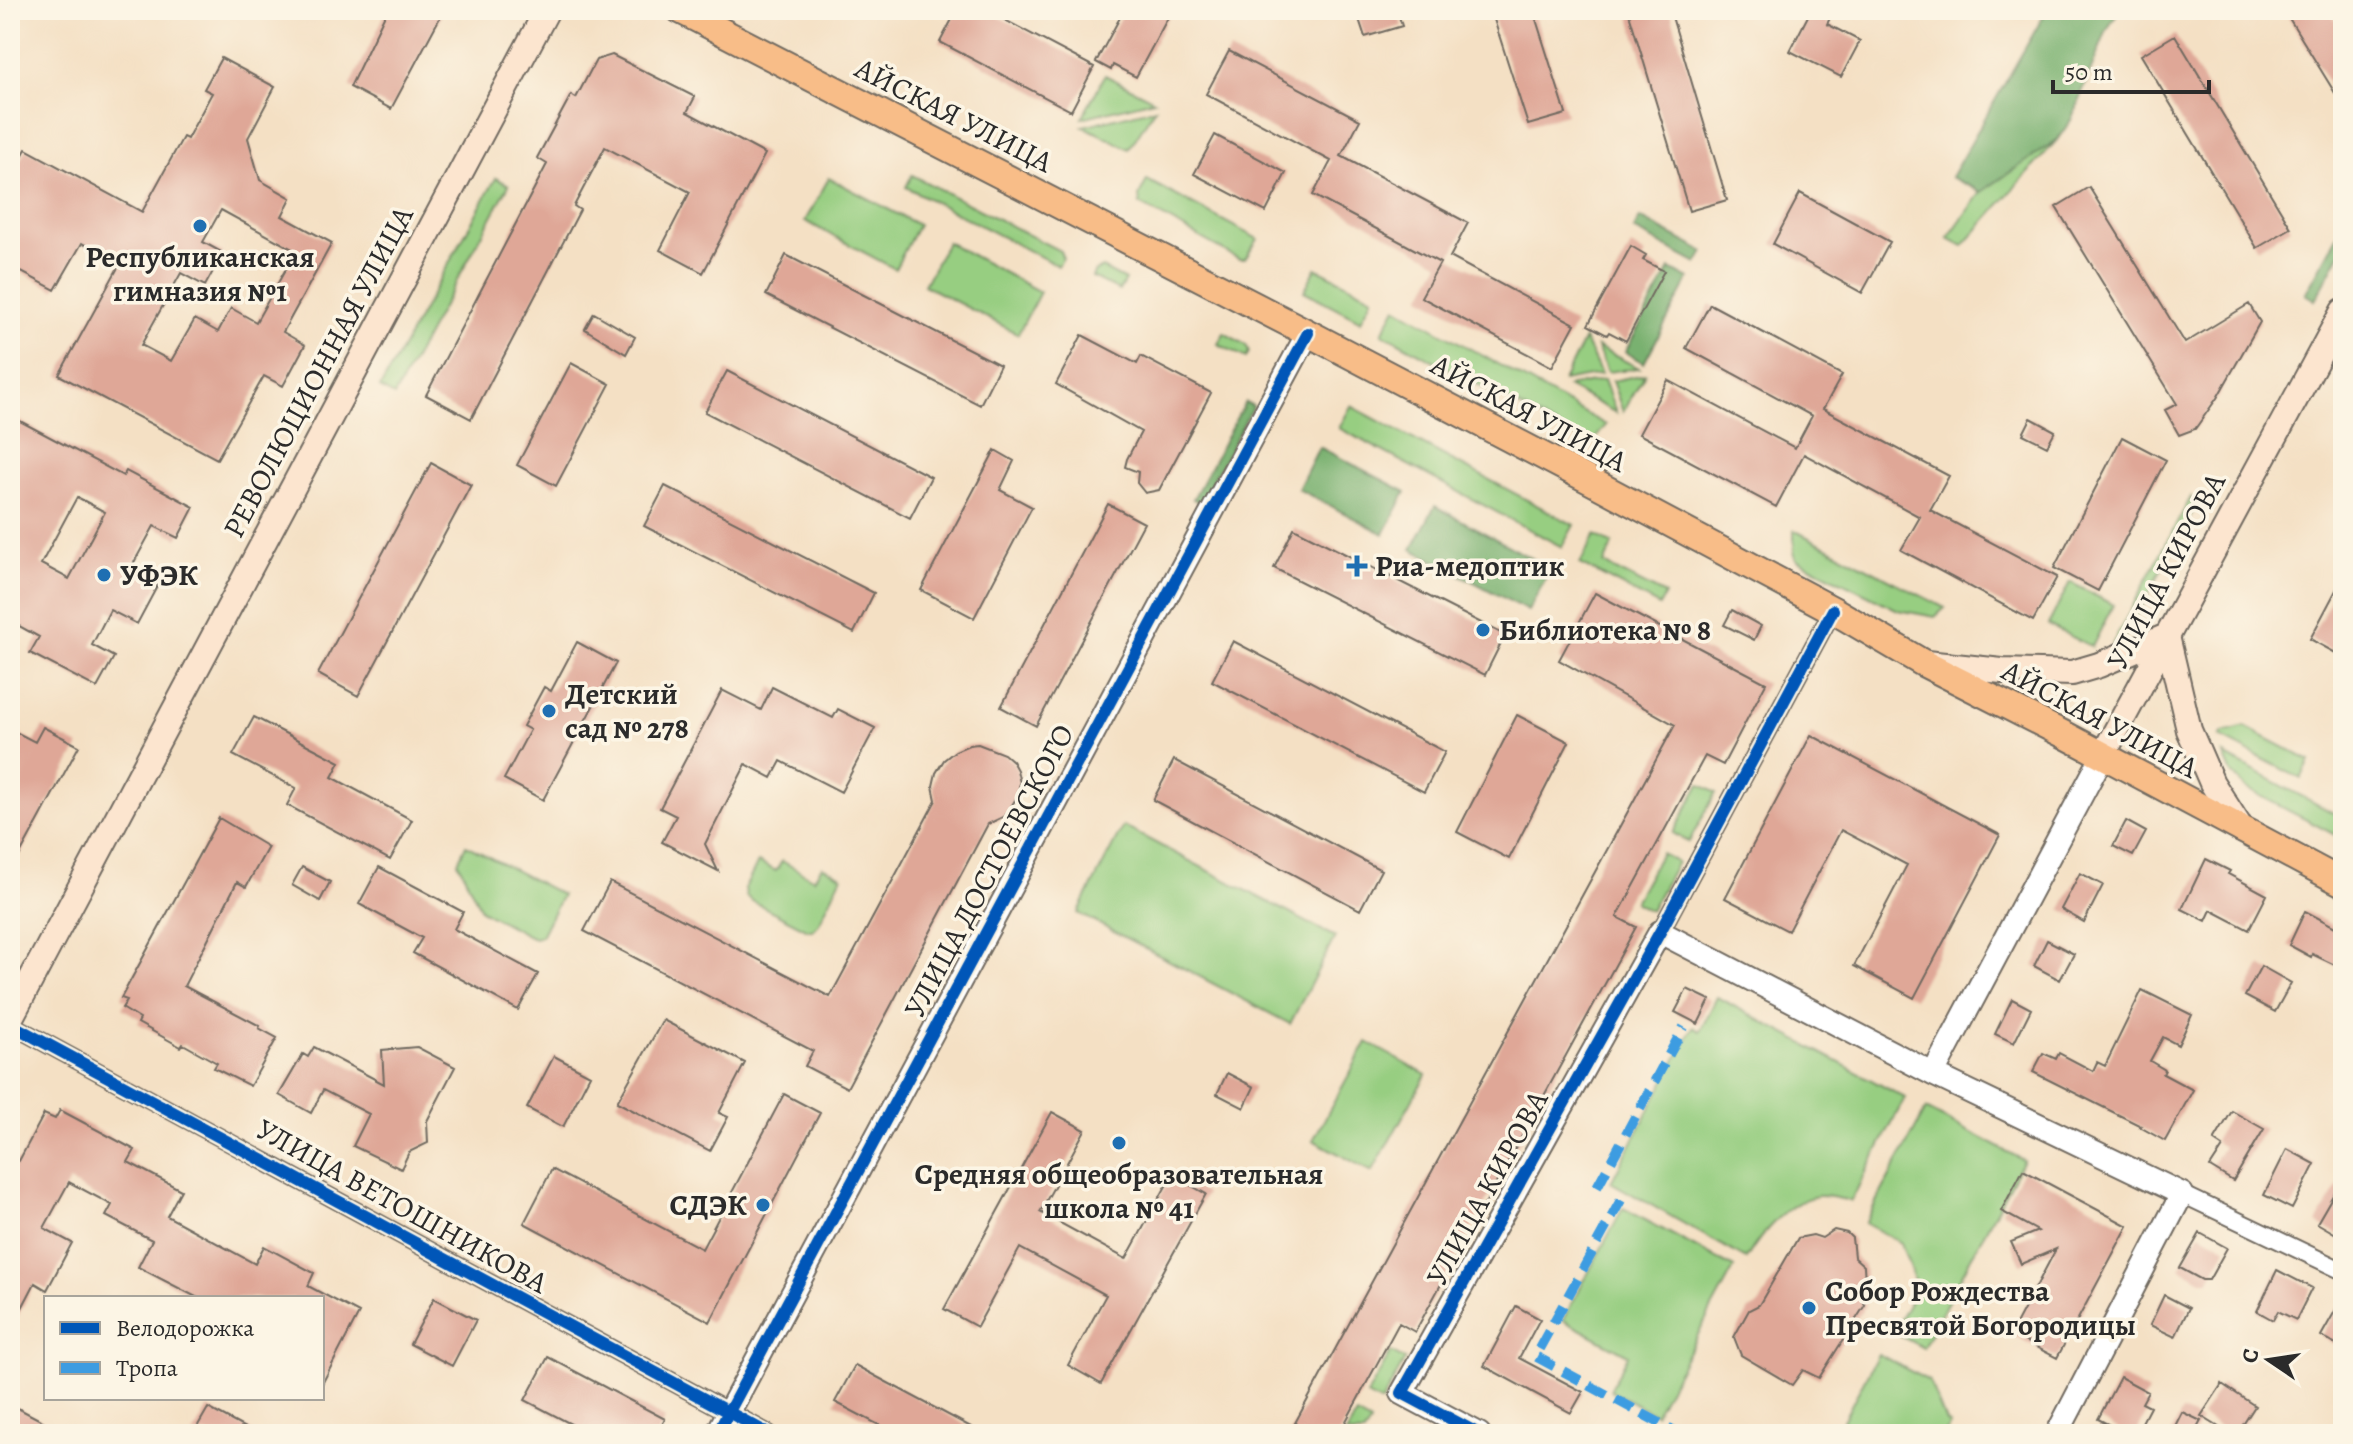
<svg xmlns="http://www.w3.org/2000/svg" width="2353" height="1444" font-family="Alegreya,serif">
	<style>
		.green { fill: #97ce81; stroke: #617c56; stroke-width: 2 }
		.forest { fill: #79b16f; stroke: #526e4d; stroke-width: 2 }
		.building { fill: #dfa797; fill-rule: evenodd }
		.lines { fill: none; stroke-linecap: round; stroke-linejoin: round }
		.minor-casing { stroke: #716a61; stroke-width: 20 }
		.tertiary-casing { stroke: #716a61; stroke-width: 26 }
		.secondary-casing { stroke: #716a61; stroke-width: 28 }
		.primary-casing { stroke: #716a61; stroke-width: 30 }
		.minor { stroke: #fff; stroke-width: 16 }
		.tertiary { stroke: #fff; stroke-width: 22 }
		.secondary { stroke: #fce5cf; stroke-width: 24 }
		.primary { stroke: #f8bd88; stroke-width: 26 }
		.quiet { stroke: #3d9ce1; stroke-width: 10; stroke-dasharray: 20 10; stroke-linecap: butt }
		.cycleway-casing { stroke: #fcf5e5; stroke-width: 17 }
		.cycleway { stroke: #0057b8; stroke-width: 12 }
		.poi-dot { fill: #1f6fb2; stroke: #fcf5e5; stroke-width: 3 }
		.labels { text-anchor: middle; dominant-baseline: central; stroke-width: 7; stroke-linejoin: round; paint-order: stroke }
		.street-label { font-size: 30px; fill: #2b2b2b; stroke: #fcf5e5 }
		.poi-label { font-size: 30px; font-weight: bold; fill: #2b2b2b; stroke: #fcf5e5; text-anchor: start }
	</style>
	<rect width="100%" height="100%" fill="#fcf5e5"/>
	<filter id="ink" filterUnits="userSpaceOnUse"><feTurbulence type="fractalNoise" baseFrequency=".0125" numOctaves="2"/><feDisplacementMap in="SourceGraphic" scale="16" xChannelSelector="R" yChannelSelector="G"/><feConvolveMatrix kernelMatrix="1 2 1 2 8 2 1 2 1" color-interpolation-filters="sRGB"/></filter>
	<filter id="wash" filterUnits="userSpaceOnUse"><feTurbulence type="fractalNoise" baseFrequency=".006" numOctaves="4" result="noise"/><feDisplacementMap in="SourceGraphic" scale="32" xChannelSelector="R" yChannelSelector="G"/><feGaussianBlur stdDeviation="1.8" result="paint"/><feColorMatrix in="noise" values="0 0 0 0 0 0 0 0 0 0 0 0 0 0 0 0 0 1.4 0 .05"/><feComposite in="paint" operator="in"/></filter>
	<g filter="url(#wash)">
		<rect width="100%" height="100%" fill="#f4e0c4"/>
		<!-- green -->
		<path class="green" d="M1105,75L1154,100L1082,118Z
			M1155,108L1129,149L1083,126Z
			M2057,140L1963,246L1948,238L1981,192Z
			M912,175L1060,251L1063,258L1058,266L906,187Z
			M496,178L509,185L394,396L380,388Z
			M829,178L918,225L895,269L805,221Z
			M1147,180L1258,239L1245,259H1239L1140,204L1139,196Z
			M947,242L1040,292L1018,334L924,285Z
			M1102,268L1125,280L1119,291L1092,277L1095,271Z
			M1316,268L1373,297L1361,321L1304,291Z
			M1396,307L1606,425L1592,443L1582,440L1382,333Z
			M1224,333L1246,345L1249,352L1246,358L1218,344Z
			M1584,339L1601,374L1563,381Z
			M1597,347L1639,368L1607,372Z
			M1645,374L1623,412L1612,381Z
			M1604,380L1616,413L1567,387Z
			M1351,406L1574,525L1562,547L1339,428Z
			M2191,497L2194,510L2122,643L2108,652Z
			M1794,530L1945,608L1935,617L1898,610L1796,559L1794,552Z
			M1595,535L1613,544L1604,564L1665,595L1659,606L1580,564Z
			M2070,582L2113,605L2092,647L2048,625Z
			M2245,727L2310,761L2301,779L2220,737L2223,733Z
			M2224,755L2343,818V839L2247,789L2232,774Z
			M1700,784L1716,793L1689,842L1673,833Z
			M1123,826L1335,937L1290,1024L1078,913Z
			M466,845L562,895L541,936L535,938L527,935L481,910L458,862Z
			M1661,853L1677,862L1650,911L1634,902Z
			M782,861L814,879L822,866L842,876L818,925L813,930H808L752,901L746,896L745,888L758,862L776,871Z
			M1717,997L1905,1098L1851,1201C1840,1199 1829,1195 1818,1196C1787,1201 1761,1234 1746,1259L1611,1182L1693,1027L1700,1031Z
			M1367,1042L1426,1075L1372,1172L1313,1140Z
			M1926,1109L2023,1160L1923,1348L1893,1332L1917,1288L1901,1243L1865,1223Z
			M1623,1208L1734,1268L1655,1414L1610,1390L1628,1355L1563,1320Z
			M1391,1352L1405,1360L1381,1403L1367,1395Z
			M1878,1354L1929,1381L1946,1422L1950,1425L1945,1434H1836Z
			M1356,1415L1370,1423L1364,1434H1346Z"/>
		<!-- forest -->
		<path class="forest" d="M2047,10H2119L2107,30L2071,120L2057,140L1981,192L1951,177Z
			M1640,218L1704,252L1697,264L1634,230Z
			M2343,225V249L2315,300L2305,294Z
			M1670,269L1689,279L1644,363L1625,352Z
			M1245,402L1253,406L1201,503L1193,499Z
			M1319,447L1406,492L1384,534L1298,489Z
			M1435,506L1551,569L1528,611L1412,549Z"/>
		<g id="blocks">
			<!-- building -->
			<path class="building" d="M387,10H444L391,109L350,87Z
				M957,10H986L1094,67L1071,111L940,42Z
				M1124,10H1172L1136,77L1113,65L1111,70L1096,62Z
				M1356,10H1397L1402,26L1365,37Z
				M1491,10H1533L1566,114L1528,125Z
				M1628,10H1670L1727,200L1689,211Z
				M1811,10H1834L1827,24L1860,41L1841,77L1790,51Z
				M2284,10H2329L2343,33V106Z
				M2175,35L2291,228L2257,248L2141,55Z
				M1229,51L1360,120L1341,156L1468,223L1450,257L1575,324L1552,367L1421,297L1440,263L1313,195L1331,161L1206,94Z
				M612,55L695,97L687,112L765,154L703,273L660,250L690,192L605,147L574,206L580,210L471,419L426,395L547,164L537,158L571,95L576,98L596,60Z
				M221,58L275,87L248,138L260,180L291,198L282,216L332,243L283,332L305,345L283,386L264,376L217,459L59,375L120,264L82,243L55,290L10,266V178L26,149L142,212L183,137L187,139L212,93L204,89ZM221,210L296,251L256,322L231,308L218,332L195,319L171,361L141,345L181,273L205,286L223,253L203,242Z
				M1215,135L1286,173L1266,212L1194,174Z
				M2089,187L2185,343L2249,304L2260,322L2217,398L2195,429L2179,435L2165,410L2177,404L2056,207Z
				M1800,193L1890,242L1862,293L1773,244Z
				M1631,246L1646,255L1643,260L1664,271L1626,341L1609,332L1607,335L1588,325Z
				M786,255L1000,365L980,405L766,295Z
				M1710,304L1842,375L1823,409L1949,476L1930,510L2057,577L2033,621L1901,550L1920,517L1804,454L1776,507L1639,434L1668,380L1795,448L1812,416L1686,348Z
				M594,313L635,337L626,354L585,329Z
				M1082,335L1137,364L1141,356L1211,393L1159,490L1145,493L1137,483L1138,472L1125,467L1127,459L1141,432L1056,384Z
				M571,363L610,384L556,486L517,465Z
				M727,371L931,477L910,518L705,412Z
				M2031,418L2055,431L2047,446L2023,434Z
				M18,420L123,476L126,471L194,507L178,538L154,526L132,566L160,581L137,624L110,610L92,645L114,657L97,688L30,653L39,637L10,621V434ZM77,497L105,512L69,579L41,564Z
				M2122,437L2166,460L2098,591L2054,568Z
				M995,450L1014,461L1000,490L1032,507L974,618L921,590Z
				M431,463L471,485L358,696L318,674Z
				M665,486L874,593L854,633L644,526Z
				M1108,504L1144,523L1036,726L1001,707Z
				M1294,528L1505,635L1485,675L1274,568Z
				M2343,577V657L2310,639Z
				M1595,593L1766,683L1723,765L1705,756L1617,917L1636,927L1415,1332L1399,1323L1339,1434H1289L1675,725L1559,660Z
				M1732,610L1761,626L1754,640L1724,625Z
				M1233,641L1445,752L1424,792L1212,681Z
				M577,642L616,663L543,800L504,779L530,730L523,726L544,687L551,691Z
				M772,687L833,718L838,709L875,728L841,792L781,761L772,778L746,764L705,844L718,871L662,842L676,816L660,808L722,690L761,710Z
				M1517,715L1569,742L1509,859L1457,832Z
				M254,717L340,762L332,777L412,820L390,860L287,805L296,788L233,755Z
				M43,727L79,746L10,873V729L35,742Z
				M1811,735L2000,835L1914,998L1854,966L1907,865L1841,830L1788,931L1725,898Z
				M978,744L1004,754L1012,761L1017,770L1020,783L1017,797L1005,816L988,824L847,1088L805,1066L813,1051L584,931L610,882L830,997L936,800L933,786L936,773L944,760L955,751L969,745Z
				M1174,760L1381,870L1360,910L1153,800Z
				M219,818L268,847L246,887L237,882L184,986L260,1026L259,1028L277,1038L250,1086L214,1068L217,1063L183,1044L181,1047L138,1023L140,1019L122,1008L127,1000L121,998Z
				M2126,821L2146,832L2133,856L2113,846Z
				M2206,859L2230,871L2228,874L2267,895L2249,930L2211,910L2206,921L2182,909Z
				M302,867L330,882L320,901L292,885Z
				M379,867L463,912L454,929L538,974L518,1010L413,953L422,938L359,904Z
				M2080,873L2103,885L2084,922L2061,909Z
				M2305,911L2343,931V969L2312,954L2311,957L2289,945Z
				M2047,940L2074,954L2060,980L2034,966Z
				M2261,966L2291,983L2275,1012L2245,996Z
				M1687,989L1710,1000L1698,1024L1675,1012Z
				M2142,990L2192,1015L2178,1045L2163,1037L2150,1061L2165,1070L2163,1074L2193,1090L2165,1141L2140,1127L2141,1126L2033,1072L2043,1053L2056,1059L2059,1053L2093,1071L2097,1062L2105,1066Z
				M2012,999L2031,1009L2014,1043L1995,1034Z
				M663,1020L745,1063L719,1113L728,1117L710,1151L617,1102Z
				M314,1047L384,1084L382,1050L417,1047L455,1067L427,1121L428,1143L409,1152L401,1169L353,1146L369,1114L323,1090L311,1113L279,1095L303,1054L308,1057Z
				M554,1056L590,1075L563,1127L527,1108Z
				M1227,1073L1254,1087L1244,1108L1217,1094Z
				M784,1094L820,1113L710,1322L524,1223L552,1169L702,1249Z
				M60,1110L135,1150L128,1162L181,1190L167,1216L255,1264L264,1246L314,1273L308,1286L359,1313L322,1384V1298H198L138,1267L152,1240L106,1216L112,1205L69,1182L44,1228L72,1243L47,1290L35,1283L10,1331V1235L16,1223L10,1220V1173L17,1160L19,1161L44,1114L55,1119Z
				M2232,1111L2264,1129L2233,1181L2210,1167L2223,1147L2214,1141Z
				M1052,1112L1085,1130L1040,1212L1126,1259L1172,1175L1206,1194L1101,1384L1068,1365L1106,1295L1020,1248L977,1327L944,1309Z
				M2287,1149L2315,1164L2292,1209L2264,1195Z
				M2023,1170L2128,1226L2057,1358L2011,1334L2056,1249L2021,1264L2011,1242L2038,1231L2001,1211Z
				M2343,1178V1238L2317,1223Z
				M1834,1230L1847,1233L1852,1238L1854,1257L1864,1266L1865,1282L1859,1290L1865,1305L1819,1378L1803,1370L1792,1385L1741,1355L1734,1337L1749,1310L1759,1305L1798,1238L1813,1235L1822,1238Z
				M2200,1233L2227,1248L2209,1280H2202L2180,1268Z
				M2277,1270L2312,1288L2296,1320L2278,1311L2273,1320L2257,1311Z
				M2164,1295L2189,1308L2175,1337L2150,1325Z
				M2343,1297V1349L2321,1336Z
				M434,1298L476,1320L452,1366L410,1344Z
				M1516,1306L1540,1319L1519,1358L1583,1392L1571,1413L1484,1366Z
				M548,1357L665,1419L657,1434H590L525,1400Z
				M855,1365L877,1377L984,1434H896L835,1402Z
				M2120,1377L2148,1392L2142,1403L2150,1407L2136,1434H2127L2098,1419Z
				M2222,1384L2255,1406L2237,1434H2230L2201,1416Z
				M10,1404L67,1434H10Z
				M208,1408L256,1434H193Z
				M2182,1412L2201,1421L2194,1434H2171Z"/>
		</g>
	</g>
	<g filter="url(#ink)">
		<use href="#blocks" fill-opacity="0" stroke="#716a61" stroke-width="2"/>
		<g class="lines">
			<defs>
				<path id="minor" d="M1660,932L1833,610
					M10,1024L769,1434
					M2182,1194L2343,1271"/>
				<path id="tertiary" d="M1933,1074L2103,755
					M717,1434L1308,333
					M1479,1434L1402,1393L1660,932L1933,1074L2182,1194L2057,1434"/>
				<path id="secondary" d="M1926,663L2002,671L2072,673L2099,665L2167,636L2189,730L2212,783L2242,830
					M2103,755L2343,311
					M10,1019L547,10"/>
				<path id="primary" d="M680,10L1308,333L1591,481L1833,610L1923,663L2067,736L2343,883"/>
			</defs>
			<!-- minor casing -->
			<use href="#minor" class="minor-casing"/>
			<!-- tertiary casing -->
			<use href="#tertiary" class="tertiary-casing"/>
			<!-- secondary casing -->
			<use href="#secondary" class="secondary-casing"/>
			<!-- primary casing -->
			<use href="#primary" class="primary-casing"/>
			<!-- minor -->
			<use href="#minor" class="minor"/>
			<!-- tertiary -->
			<use href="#tertiary" class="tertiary"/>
			<!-- secondary -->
			<use href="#secondary" class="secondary"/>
			<!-- primary -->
			<use href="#primary" class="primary"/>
			<!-- quiet -->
			<path class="quiet" d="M1597,1187L1684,1027
				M1621,1200L1535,1356L1680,1434"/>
			<defs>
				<path id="cycleway" d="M10,1024L769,1434
					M717,1434L1308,333
					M1479,1434L1402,1393L1660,932L1833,610"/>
			</defs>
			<!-- cycleway casing -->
			<use href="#cycleway" class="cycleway-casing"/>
			<!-- cycleway -->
			<use href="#cycleway" class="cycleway"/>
		</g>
	</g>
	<!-- markers -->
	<g class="poi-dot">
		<circle cx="200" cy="226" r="8"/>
		<path d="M1353 554h8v8h8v8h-8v8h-8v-8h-8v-8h8z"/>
		<circle cx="104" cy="575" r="8"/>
		<circle cx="1483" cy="630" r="8"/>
		<circle cx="549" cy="711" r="8"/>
		<circle cx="1119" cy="1143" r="8"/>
		<circle cx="763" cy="1205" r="8"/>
		<circle cx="1809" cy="1308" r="8"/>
	</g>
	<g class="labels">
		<!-- street labels -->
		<g class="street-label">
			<text transform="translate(954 115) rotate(27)">АЙСКАЯ УЛИЦА</text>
			<text transform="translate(318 372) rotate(-62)">РЕВОЛЮЦИОННАЯ УЛИЦА</text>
			<text transform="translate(1529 413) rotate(28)">АЙСКАЯ УЛИЦА</text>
			<text transform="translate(2166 571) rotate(-62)">УЛИЦА КИРОВА</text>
			<text transform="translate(2100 719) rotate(28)">АЙСКАЯ УЛИЦА</text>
			<text transform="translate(989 871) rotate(-62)">УЛИЦА ДОСТОЕВСКОГО</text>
			<text transform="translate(1487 1188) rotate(-61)">УЛИЦА КИРОВА</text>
			<text transform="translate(402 1206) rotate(29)">УЛИЦА ВЕТОШНИКОВА</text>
		</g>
		<!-- poi labels -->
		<g class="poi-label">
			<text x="200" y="257" text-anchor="middle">Республиканская<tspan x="200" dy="34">гимназия №1</tspan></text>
			<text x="1375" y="566">Риа-медоптик</text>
			<text x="120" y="575">УФЭК</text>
			<text x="1499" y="630">Библиотека № 8</text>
			<text x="565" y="694">Детский<tspan x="565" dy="34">сад № 278</tspan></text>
			<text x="1119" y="1174" text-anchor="middle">Средняя общеобразовательная<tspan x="1119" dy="34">школа № 41</tspan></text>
			<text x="747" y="1205" text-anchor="end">СДЭК</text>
			<text x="1825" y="1291">Собор Рождества<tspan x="1825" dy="34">Пресвятой Богородицы</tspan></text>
		</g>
	</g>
	<!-- margin -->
	<rect width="2353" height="1444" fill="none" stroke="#fcf5e5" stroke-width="40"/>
	<!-- legend -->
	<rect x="44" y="1296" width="280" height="104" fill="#fcf5e5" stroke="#a8a49b" stroke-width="2"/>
	<rect x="60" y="1322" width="40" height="12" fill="#0057b8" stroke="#a8a49b" stroke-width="2"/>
	<text x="116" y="1336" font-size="24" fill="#2b2b2b">Велодорожка</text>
	<rect x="60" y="1362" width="40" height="12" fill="#3d9ce1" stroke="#a8a49b" stroke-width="2"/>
	<text x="116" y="1376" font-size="24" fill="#2b2b2b">Тропа</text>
	<!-- north arrow -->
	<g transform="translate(2269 1360) rotate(283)" stroke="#fcf5e5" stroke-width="6" paint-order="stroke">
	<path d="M0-6L14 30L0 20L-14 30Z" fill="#2b2b2b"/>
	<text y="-12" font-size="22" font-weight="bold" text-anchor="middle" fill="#2b2b2b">С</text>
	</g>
	<!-- scale -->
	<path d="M2053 80v12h156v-12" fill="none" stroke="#2b2b2b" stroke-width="4"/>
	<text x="2065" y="80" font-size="24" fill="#2b2b2b" stroke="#fcf5e5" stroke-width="6" paint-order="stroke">50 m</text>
</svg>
